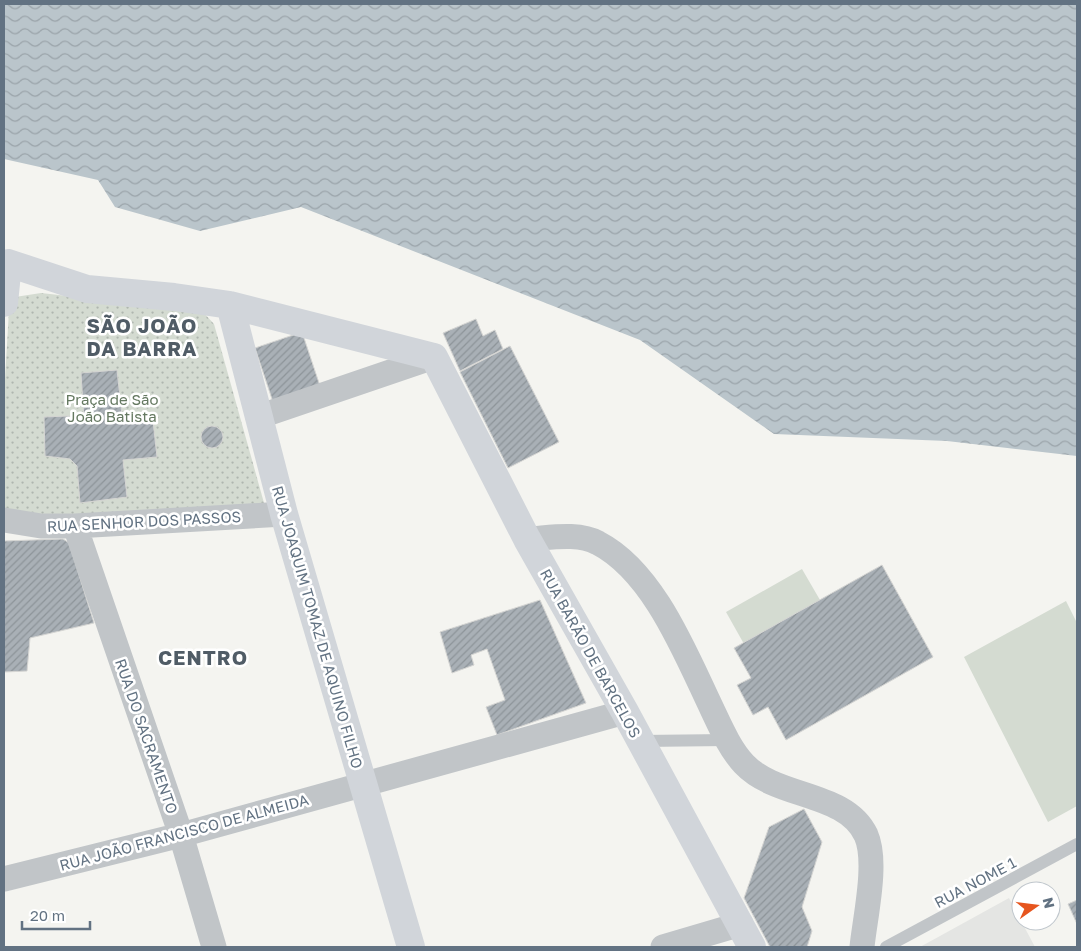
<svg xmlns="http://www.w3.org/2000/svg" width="1081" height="951" font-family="'Golos Text',sans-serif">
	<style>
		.built { fill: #e4e5e3 }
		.grass { fill: url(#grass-dots) }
		.pitch { fill: #d4dbd1 }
		.water { fill: url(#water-waves) }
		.building { fill: url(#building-hatch); stroke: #d5d5d3 }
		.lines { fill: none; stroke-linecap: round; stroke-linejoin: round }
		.lane { stroke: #c1c5c8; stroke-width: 12 }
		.street { stroke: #c1c5c8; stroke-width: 25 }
		.secondary { stroke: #d1d5da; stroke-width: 28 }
		.labels { text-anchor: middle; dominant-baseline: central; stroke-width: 5; stroke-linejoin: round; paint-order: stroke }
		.park-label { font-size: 15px; fill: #657961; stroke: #fff }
		.street-label { font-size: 15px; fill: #627282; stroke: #fff }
		.district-label { font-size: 20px; font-weight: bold; letter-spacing: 1px; fill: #505c66; stroke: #fff }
	</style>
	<defs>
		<pattern id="grass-dots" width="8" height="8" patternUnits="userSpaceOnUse" patternTransform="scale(1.25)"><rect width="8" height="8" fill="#d4dbd1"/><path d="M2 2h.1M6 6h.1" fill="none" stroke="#afb6af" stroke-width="1.8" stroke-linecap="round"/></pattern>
		<pattern id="water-waves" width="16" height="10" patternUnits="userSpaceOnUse" patternTransform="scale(1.25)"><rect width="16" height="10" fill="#bac5cb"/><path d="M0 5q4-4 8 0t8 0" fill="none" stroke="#9ba4aa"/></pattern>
		<pattern id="building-hatch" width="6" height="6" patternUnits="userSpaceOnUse" patternTransform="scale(1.25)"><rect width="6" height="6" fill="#a9b0b6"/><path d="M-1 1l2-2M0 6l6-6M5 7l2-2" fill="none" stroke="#8d9499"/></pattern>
	</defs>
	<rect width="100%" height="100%" fill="#f4f4f0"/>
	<!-- built -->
	<path class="built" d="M1009,898L1035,947H920Z"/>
	<!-- grass -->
	<path class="grass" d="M41,293L202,311L214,324L264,503L257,511L5,520L4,396L9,310L15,297Z"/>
	<!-- pitch -->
	<path class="pitch" d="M802,569L820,600L744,644L726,612Z
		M1066,601L1077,623V806L1048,822L964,657Z"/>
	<!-- water -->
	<path class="water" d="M4,4H1077V456L947,441L774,434L640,340L301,207L200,231L115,207L98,180L4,159Z"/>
	<!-- building -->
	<path class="building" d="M476,319L483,336L495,330L503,349L460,371L443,333Z
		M302,332L320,386L273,402L255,348Z
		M510,346L559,442L508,468L460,372Z
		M117,370L123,424L153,421L157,457L123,460L127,497L80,503L77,466L70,459L45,456L44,417L68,416L84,420L81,373Z
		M201 437a11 11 0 1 1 22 0a11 11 0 1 1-22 0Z
		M63,539L69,543L94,623L30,638L27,671L4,672V541Z
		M882,565L933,657L786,740L768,707L753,715L737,685L751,678L734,648Z
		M540,600L586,703L497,735L486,707L505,700L487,649L471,655L474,665L452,673L440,632Z
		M804,809L822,842L802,907L812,931L807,947H770L744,898L769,827Z
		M1077,900V924L1068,904Z"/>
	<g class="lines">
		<!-- lane -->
		<path class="lane" d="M641,741L727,740
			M886,947L1077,844"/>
		<!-- street -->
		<path class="street" d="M258,417L434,357
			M4,520L41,526H75L284,514
			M75,526L181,835L214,947
			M527,539C549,538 578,532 598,543C654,572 686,655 712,709C721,728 730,749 744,764C777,799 845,791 866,835C878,862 865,917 862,947
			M4,879L181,835L625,712
			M663,947L741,924"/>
		<!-- secondary -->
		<path class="secondary" d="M4,303L8,263L87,289L174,297L230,305L434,357L527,539L625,712L752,947
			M230,305L284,514L411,947"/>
	</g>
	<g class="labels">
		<!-- park labels -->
		<g class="park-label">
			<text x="112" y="399">Praça de São<tspan x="112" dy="17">João Batista</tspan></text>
		</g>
		<!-- street labels -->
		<g class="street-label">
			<text transform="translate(144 521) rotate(-3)">RUA SENHOR DOS PASSOS</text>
			<text transform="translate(318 627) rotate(74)">RUA JOAQUIM TOMAZ DE AQUINO FILHO</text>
			<text transform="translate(591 653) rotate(61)">RUA BARÃO DE BARCELOS</text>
			<text transform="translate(147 736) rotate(71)">RUA DO SACRAMENTO</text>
			<text transform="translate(184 832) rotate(-15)">RUA JOÃO FRANCISCO DE ALMEIDA</text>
			<text transform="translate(975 882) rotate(-28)">RUA NOME 1</text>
		</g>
		<!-- district labels -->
		<g class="district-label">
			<text x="142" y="325">SÃO JOÃO<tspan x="142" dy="23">DA BARRA</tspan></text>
			<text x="203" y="657">CENTRO</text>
		</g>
	</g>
	<!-- border -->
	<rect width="1081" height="951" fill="none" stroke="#627282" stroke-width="10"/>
	<!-- north arrow -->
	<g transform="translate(1036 906) rotate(76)"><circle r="24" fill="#ffffff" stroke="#c0c7cd"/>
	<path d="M0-4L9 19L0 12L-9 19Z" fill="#e6551e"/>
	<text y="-8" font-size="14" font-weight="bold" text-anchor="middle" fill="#627282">N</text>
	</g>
	<!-- scale -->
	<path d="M22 921v8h68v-8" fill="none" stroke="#627282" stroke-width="2.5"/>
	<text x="30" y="921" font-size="15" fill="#627282" stroke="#ffffff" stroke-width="4" paint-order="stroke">20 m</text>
</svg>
